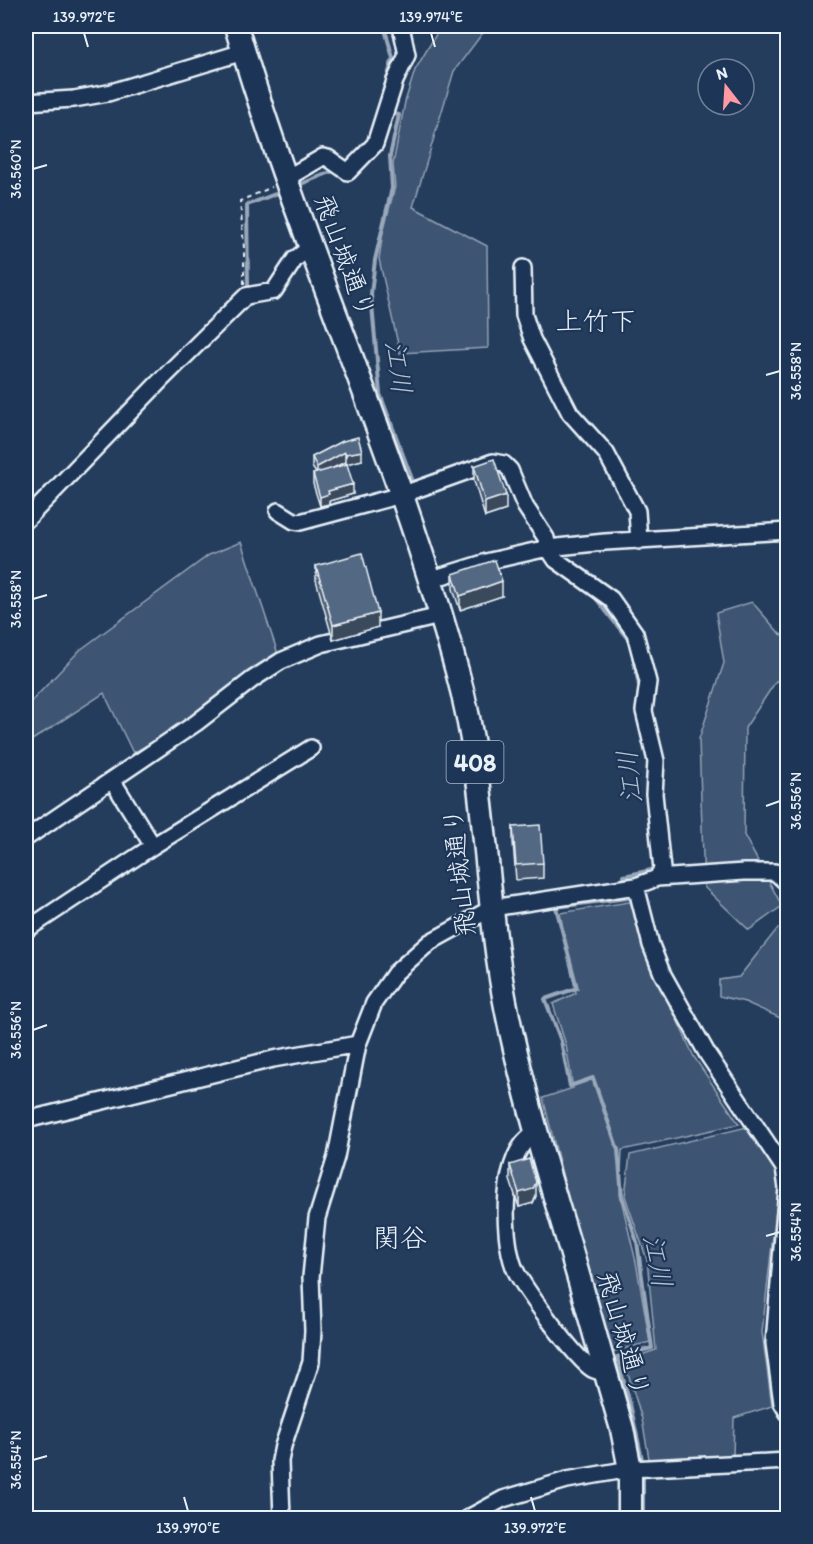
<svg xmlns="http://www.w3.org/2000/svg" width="813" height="1544" font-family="Itim,'Klee One',sans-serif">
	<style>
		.green { fill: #3e5472; stroke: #93a2b5; stroke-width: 1.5 }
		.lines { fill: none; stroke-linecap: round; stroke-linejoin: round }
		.stream { stroke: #99a8ba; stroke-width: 4 }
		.minor-casing { stroke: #e8f1f8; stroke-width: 20 }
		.highway-casing { stroke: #e8f1f8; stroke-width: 27 }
		.path { stroke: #e8f1f8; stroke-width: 2; stroke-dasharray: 4.5 4.5; stroke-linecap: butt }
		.minor { stroke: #1d3557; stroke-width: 15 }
		.highway { stroke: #1d3557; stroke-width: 22 }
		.wall { fill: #475970; stroke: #e8f1f8; stroke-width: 1.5 }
		.shaded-wall { fill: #3a485b; stroke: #e8f1f8; stroke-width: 1.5 }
		.building { fill: #536782; stroke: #e8f1f8; stroke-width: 1.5 }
		.ticks { fill: none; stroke: #e8f1f8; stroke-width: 2 }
		.labels { text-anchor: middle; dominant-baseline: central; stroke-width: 4.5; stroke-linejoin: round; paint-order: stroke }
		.shield { fill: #1d3557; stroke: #abb9c8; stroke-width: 1.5 }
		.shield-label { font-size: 24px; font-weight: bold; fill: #e8f1f8 }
		.street-label { font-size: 26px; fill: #e8f1f8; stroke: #1d3557 }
		.neighbourhood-label { font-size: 27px; fill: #e8f1f8; stroke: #1d3557 }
		.water-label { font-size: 27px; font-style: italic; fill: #b4c1ce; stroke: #1d3557 }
		.neatline { fill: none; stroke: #e8f1f8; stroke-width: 2 }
		.ticks-label { font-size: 15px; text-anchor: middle; fill: #e8f1f8 }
	</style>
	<rect width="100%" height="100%" fill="#253d5d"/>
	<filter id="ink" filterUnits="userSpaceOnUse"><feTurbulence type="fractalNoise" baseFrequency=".0167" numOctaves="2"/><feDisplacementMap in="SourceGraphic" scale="12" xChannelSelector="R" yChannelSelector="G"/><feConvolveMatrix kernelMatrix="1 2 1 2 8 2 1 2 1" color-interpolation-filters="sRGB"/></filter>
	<g filter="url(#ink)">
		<!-- green -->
		<path class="green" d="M441,26H488L454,71L413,207L487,246L488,348L400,353L379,259L383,232L395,187L393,164L405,102L415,70Z
			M241,542L283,669L133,753L104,693L26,744V707L80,650L209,555Z
			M752,602L780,634L787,636L788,678L776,681L745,728L744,835L782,906L749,930L704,887L699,739L724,663L716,613Z
			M635,901L656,973L694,1057L739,1124L622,1150L620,1195L636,1262L650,1342L611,1352L587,1273L543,1098L573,1088L566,1045L553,1004L576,993L560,913Z
			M778,928L787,929V1021L745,1002L719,996V980L739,977Z
			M747,1127L780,1175L762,1332L772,1406L734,1418L733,1457L650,1464L642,1419L624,1361L656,1350L647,1260L625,1196L630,1155Z"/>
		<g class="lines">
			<!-- stream -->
			<path class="stream" d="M392,26L398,48
				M381,100L393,58L384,26
				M391,111L390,113L399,115L390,156L392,188L375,260L371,294L380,394L415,487
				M296,186L336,170
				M248,286L247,205L283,191
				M550,563L565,575
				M595,597L631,643
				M633,656L640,690
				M625,885L624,876L656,869V867
				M627,892L628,898L556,907L577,988L545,999L561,1041L570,1086L593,1078L618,1150L622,1196L637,1242L652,1348L617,1357L630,1404L643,1464
				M643,1472V1518"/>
			<defs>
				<path id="minor" d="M26,102L74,99L108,93L243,52
					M287,178L323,157L328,158L348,172L375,144L395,81L407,55L401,26
					M523,268L524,315L532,339L570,413L606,453L637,511L639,541
					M278,511L294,521L300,522L401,495L493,462L504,464L510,470L525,506L546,538L548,548L556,560L611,599L635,633L648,682L644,711L656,761L654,794L662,869L657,878L636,886L492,908L430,942L395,973L374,1003L358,1044L336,1157L317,1218L311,1277L313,1331L311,1362L283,1446L280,1461L282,1518
					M26,520L160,381L246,296L274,291L295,259L311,247
					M429,580L490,561L548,548L605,542L788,531
					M112,780L153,846
					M26,838L196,723L253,679L281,661L321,644L440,616
					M657,878L744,872H775L788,884
					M636,886L651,945L662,973L708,1055L784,1168L787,1188L774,1343L782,1403L788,1413
					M26,930L153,846L311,748
					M26,1120L273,1059L358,1044
					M535,1134C500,1151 502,1235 514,1267C521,1285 576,1359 592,1369C596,1371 601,1372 606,1373
					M468,1518L503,1499L567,1480L630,1469L788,1461"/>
				<path id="highway" d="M236,26C300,244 397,451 457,671C488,782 484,899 507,1012C520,1077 538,1140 557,1204C580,1279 600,1354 622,1429L630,1469V1518"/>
			</defs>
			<!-- minor casing -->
			<use href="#minor" class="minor-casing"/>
			<!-- highway casing -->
			<use href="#highway" class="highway-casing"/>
			<!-- path -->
			<path class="path" d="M244,284V248L240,201L272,187"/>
			<!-- minor -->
			<use href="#minor" class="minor"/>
			<!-- highway -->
			<use href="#highway" class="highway"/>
		</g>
		<!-- wall -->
		<path class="wall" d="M343,441L362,460L346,464L345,462L332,469L353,494L329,501V504L320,506L313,484V474L316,473L312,467V457Z
			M474,466L506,510L485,517L474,481Z
			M316,566L378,627L333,640L316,580Z
			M453,574L502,596L460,610L453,589Z
			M513,827L543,863V878L516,880L513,842Z
			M510,1165L536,1196L533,1203L519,1207L510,1180Z"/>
		<!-- shaded-wall -->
		<path class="shaded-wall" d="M362,451V460L346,464V454Z
			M345,452V462L317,476V467Z
			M353,484V494L329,501V504L320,506V497L328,491Z
			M506,495V510L485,517V502Z
			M502,581V596L460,610V596Z
			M378,613V627L333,640V625Z
			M536,1182V1196L533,1203L519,1207V1193Z"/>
		<!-- building -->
		<path class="building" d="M358,437L362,451L346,454L345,452L317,467L312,457L343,441Z
			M494,459L506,495L485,502L474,466Z
			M347,464L353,484L328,491L329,494L320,497L313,474Z
			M362,553L378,613L333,625L316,566Z
			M495,560L502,581L460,596L453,574Z
			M540,825L543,863L516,865L513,827Z
			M529,1159L536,1182L533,1189L519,1193L510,1165Z"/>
	</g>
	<!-- ticks -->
	<path class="ticks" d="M84,33L88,47M431,33L435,47M33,169L47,165M766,375L780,371M33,599L47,595M766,806L780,801M33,1030L47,1025M766,1236L780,1232M33,1460L47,1456M184,1497L188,1511M531,1497L535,1511"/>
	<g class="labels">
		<!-- shield labels -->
		<rect class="shield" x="446.5" y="741" width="57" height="42" rx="4.5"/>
		<g class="shield-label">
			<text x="475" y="762">408</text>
		</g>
		<!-- street labels -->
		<g class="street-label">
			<text transform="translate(345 256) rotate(70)">飛山城通り</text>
			<text transform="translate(459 872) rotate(-96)">飛山城通り</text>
			<text transform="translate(624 1334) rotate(74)">飛山城通り</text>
		</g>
		<!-- neighbourhood labels -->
		<g class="neighbourhood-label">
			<text x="596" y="320">上竹下</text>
			<text x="400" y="1237">関谷</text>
		</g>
		<!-- water labels -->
		<g class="water-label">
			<text transform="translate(399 367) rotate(82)">江川</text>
			<text transform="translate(629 777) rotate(-96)">江川</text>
			<text transform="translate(658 1261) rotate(79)">江川</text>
		</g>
	</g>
	<!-- margin -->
	<rect width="813" height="1544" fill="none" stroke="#1d3557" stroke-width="66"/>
	<!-- north arrow -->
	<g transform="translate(726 87) rotate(343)"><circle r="28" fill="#1d3557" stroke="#6e8097" stroke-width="1.5"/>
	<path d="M0-4.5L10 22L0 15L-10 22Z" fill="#ff9aa2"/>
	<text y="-9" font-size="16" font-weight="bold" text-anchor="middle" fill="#e8f1f8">N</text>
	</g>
	<rect x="33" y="33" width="747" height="1478" class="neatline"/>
	<g class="ticks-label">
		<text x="84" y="22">139.972°E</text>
		<text x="431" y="22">139.974°E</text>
		<text transform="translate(16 169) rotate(-90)" y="5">36.560°N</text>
		<text transform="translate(796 371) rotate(-90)" y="5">36.558°N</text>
		<text transform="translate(16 599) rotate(-90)" y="5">36.558°N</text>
		<text transform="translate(796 801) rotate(-90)" y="5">36.556°N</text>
		<text transform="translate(16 1030) rotate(-90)" y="5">36.556°N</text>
		<text transform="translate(796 1232) rotate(-90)" y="5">36.554°N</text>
		<text transform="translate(16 1460) rotate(-90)" y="5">36.554°N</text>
		<text x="188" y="1533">139.970°E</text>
		<text x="535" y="1533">139.972°E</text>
	</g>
</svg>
